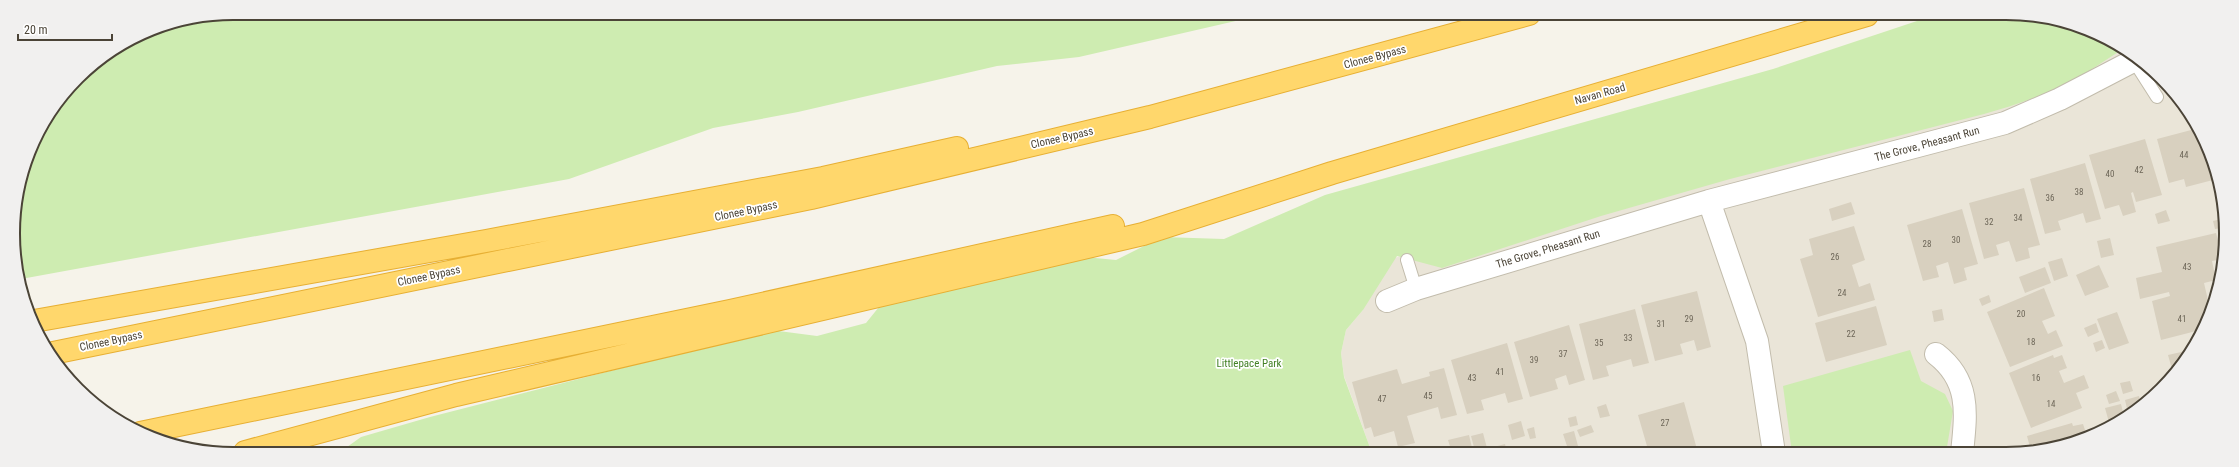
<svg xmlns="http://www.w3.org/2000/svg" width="2239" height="467" font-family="'Roboto Condensed',sans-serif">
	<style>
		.residential { fill: #eae5d8 }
		.green { fill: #ceecb1 }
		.building { fill: #d8d0bf }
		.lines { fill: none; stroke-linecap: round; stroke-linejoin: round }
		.lane-casing { stroke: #c2bcac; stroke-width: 14 }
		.street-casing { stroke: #c2bcac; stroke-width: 24 }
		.highway-casing { stroke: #e7af33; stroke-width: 24 }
		.lane { stroke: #fff; stroke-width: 12 }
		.street { stroke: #fff; stroke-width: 22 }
		.highway { stroke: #ffd76c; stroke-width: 22 }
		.labels { text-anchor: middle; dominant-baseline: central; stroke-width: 3.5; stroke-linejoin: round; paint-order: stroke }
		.number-label { font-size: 9px; fill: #6e6759 }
		.street-label { font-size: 11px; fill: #4b4437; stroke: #fff }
		.park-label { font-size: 11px; fill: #438126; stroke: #fff }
		.rim { fill: none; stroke: #4b4437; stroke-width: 2 }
	</style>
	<rect width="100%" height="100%" fill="#f6f3ea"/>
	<!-- residential -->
	<path class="residential" d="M2109,40L2116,42L2180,99L2218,176L2224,262L2203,331L2161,390L2103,431L2020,454L1372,453L1344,376L1341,353L1346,330L1363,310L1356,267L1461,242Z"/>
	<!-- green -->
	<path class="green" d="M233,13H234L1266,14L1079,57L997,66L798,112L713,128L569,179L21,279L13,219L30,149L78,77L149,30Z
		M1935,15H2034L2116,42L2123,49C2101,63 2078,79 2054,90C2031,100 2008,107 1984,114L1730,179L1601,216L1442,268L1397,256L1363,310L1346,330L1341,353L1344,377L1372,453L340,452L361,437L430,417L771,330L817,336L866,323L883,302L1085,257L1116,260L1162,237L1224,239L1325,195L1773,69Z
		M1910,350L1921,381L1945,394L1953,411L1946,453H1792L1783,386Z"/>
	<!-- building -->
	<path class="building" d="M2195,129L2212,163L2208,164L2213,180L2186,187L2184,179L2169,183L2157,139Z
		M2145,139L2162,195L2136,202L2133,192L2131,193L2136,212L2123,216L2119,205L2105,209L2089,155Z
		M2085,163L2101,219L2086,223L2083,213L2058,221L2061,230L2045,234L2030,179Z
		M2024,188L2040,245L2028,248L2030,258L2016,262L2009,241L1996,245L1999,255L1984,259L1969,203Z
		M1851,202L1855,214L1832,221L1829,209Z
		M1962,209L1978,264L1964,268L1967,280L1954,284L1948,262L1936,266L1939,277L1923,281L1907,225Z
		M2166,210L2170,221L2158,224L2155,214Z
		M2221,219L2222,228L2215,229L2213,221Z
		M1854,226L1865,260L1852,265L1859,287L1870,283L1875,300L1818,317L1800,259L1813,255L1809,239Z
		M2216,233L2223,259L2212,261L2216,280L2204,283L2210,309L2204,329L2161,340L2152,301L2170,296L2169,292L2140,299L2136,278L2162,272L2156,247Z
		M2110,238L2114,255L2101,258L2097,241Z
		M2062,258L2068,276L2054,281L2048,262Z
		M2099,265L2109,287L2085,296L2076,275Z
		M2045,267L2051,283L2025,293L2019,277Z
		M2044,288L2055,316L2042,321L2048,334L2056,330L2063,346L2010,367L1987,312Z
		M1697,291L1711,347L1697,351L1694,340L1680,344L1683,354L1655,361L1641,305Z
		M1989,295L1991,302L1982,306L1979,299Z
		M1876,306L1887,345L1826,362L1815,323Z
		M1635,309L1649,363L1633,367L1631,359L1606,366L1609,376L1593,380L1579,324Z
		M1942,309L1944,320L1934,322L1932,311Z
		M2117,312L2129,343L2109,350L2097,319Z
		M2096,323L2099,332L2088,337L2084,328Z
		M1569,325L1585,380L1569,385L1566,375L1555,379L1558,389L1530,397L1514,342Z
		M2102,340L2105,348L2096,352L2093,343Z
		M1507,343L1523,399L1508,403L1505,393L1481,400L1484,410L1467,414L1451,360Z
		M2190,350L2173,373L2168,355Z
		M2053,355L2054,358L2062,355L2067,368L2059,371L2064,383L2084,375L2089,388L2076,393L2082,408L2031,428L2009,373Z
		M1444,368L1457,415L1441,419L1438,407L1407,416L1415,443L1398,447L1394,431L1374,437L1371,427L1365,429L1352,382L1397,369L1402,384L1430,376L1429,372Z
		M2130,381L2133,391L2123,394L2120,383Z
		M2163,387L2161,390L2154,395L2153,390Z
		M2116,391L2120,401L2109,404L2106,395Z
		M2139,396L2141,404L2128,413L2125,400Z
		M1684,402L1698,453H1649L1638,415Z
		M1606,404L1610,416L1600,418L1597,407Z
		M2121,404L2124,416L2110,426L2105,408Z
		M1576,416L1578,425L1570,427L1568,418Z
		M1521,421L1525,436L1512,440L1508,425Z
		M2072,423L2073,426L2083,424L2087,436L2031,451L2027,436Z
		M1591,425L1594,432L1580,437L1577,430Z
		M1534,427L1536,438L1530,439L1527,429Z
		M1574,431L1578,446L1568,449L1563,434Z
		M1483,433L1487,448L1475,451L1471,436Z
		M1469,435L1473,452L1452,453L1448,440Z
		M1505,444L1507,453H1492L1490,448Z"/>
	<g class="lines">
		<defs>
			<path id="lane" d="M2134,61L2157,97
				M1407,260L1416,289"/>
			<path id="street" d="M1709,201L1757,341L1774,453
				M1387,301L1416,289L1709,201L2005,123L2060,99L2135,60
				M1936,354C1971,381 1966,414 1962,453"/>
			<path id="highway" d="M34,321L486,241L823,178L957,148
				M53,353L811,198L1150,117L1529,14
				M140,433L730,311L1113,226
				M245,452L456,395L1143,234L1332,173L1867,15"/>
		</defs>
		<!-- lane casing -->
		<use href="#lane" class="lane-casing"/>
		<!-- street casing -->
		<use href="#street" class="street-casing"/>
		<!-- highway casing -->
		<use href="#highway" class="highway-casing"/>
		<!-- lane -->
		<use href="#lane" class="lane"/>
		<!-- street -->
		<use href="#street" class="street"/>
		<!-- highway -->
		<use href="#highway" class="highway"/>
	</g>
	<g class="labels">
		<!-- number labels -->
		<g class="number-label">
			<text x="2184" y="155">44</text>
			<text x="2139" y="170">42</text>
			<text x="2110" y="174">40</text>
			<text x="2079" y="192">38</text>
			<text x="2050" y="198">36</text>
			<text x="2018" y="218">34</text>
			<text x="1989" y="222">32</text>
			<text x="1956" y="240">30</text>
			<text x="1927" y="244">28</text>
			<text x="1835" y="257">26</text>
			<text x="2187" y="267">43</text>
			<text x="1842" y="293">24</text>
			<text x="2021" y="314">20</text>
			<text x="1689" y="319">29</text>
			<text x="2182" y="319">41</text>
			<text x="1661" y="324">31</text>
			<text x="1851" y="334">22</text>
			<text x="1628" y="338">33</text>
			<text x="2031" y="342">18</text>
			<text x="1599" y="343">35</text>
			<text x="1563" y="354">37</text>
			<text x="1534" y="360">39</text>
			<text x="1500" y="372">41</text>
			<text x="1472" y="378">43</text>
			<text x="2036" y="378">16</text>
			<text x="1428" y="396">45</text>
			<text x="1382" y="399">47</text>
			<text x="2051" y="404">14</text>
			<text x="1665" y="423">27</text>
		</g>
		<!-- street labels -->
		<g class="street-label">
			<text transform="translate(1375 57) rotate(-15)">Clonee Bypass</text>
			<text transform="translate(1600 94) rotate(-16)">Navan Road</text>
			<text transform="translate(1062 138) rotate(-13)">Clonee Bypass</text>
			<text transform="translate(1927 144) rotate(-15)">The Grove, Pheasant Run</text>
			<text transform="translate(746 211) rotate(-12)">Clonee Bypass</text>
			<text transform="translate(1548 249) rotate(-17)">The Grove, Pheasant Run</text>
			<text transform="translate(429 276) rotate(-12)">Clonee Bypass</text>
			<text transform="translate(111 341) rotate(-12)">Clonee Bypass</text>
		</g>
		<!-- park labels -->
		<g class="park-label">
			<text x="1249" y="363">Littlepace Park</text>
		</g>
	</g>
	<!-- crop -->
	<path d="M0 0H2239V467H0ZM233 20H2006A213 213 0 0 1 2219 233V234A213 213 0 0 1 2006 447H233A213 213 0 0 1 20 234V233A213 213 0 0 1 233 20Z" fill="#f1f0ef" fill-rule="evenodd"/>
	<path class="rim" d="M233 20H2006A213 213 0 0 1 2219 233V234A213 213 0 0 1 2006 447H233A213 213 0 0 1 20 234V233A213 213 0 0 1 233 20Z"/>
	<!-- scale -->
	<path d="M18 34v6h94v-6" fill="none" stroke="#4b4437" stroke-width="2"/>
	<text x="24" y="34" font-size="12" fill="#4b4437" stroke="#ffffff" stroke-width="3" paint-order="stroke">20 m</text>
</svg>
